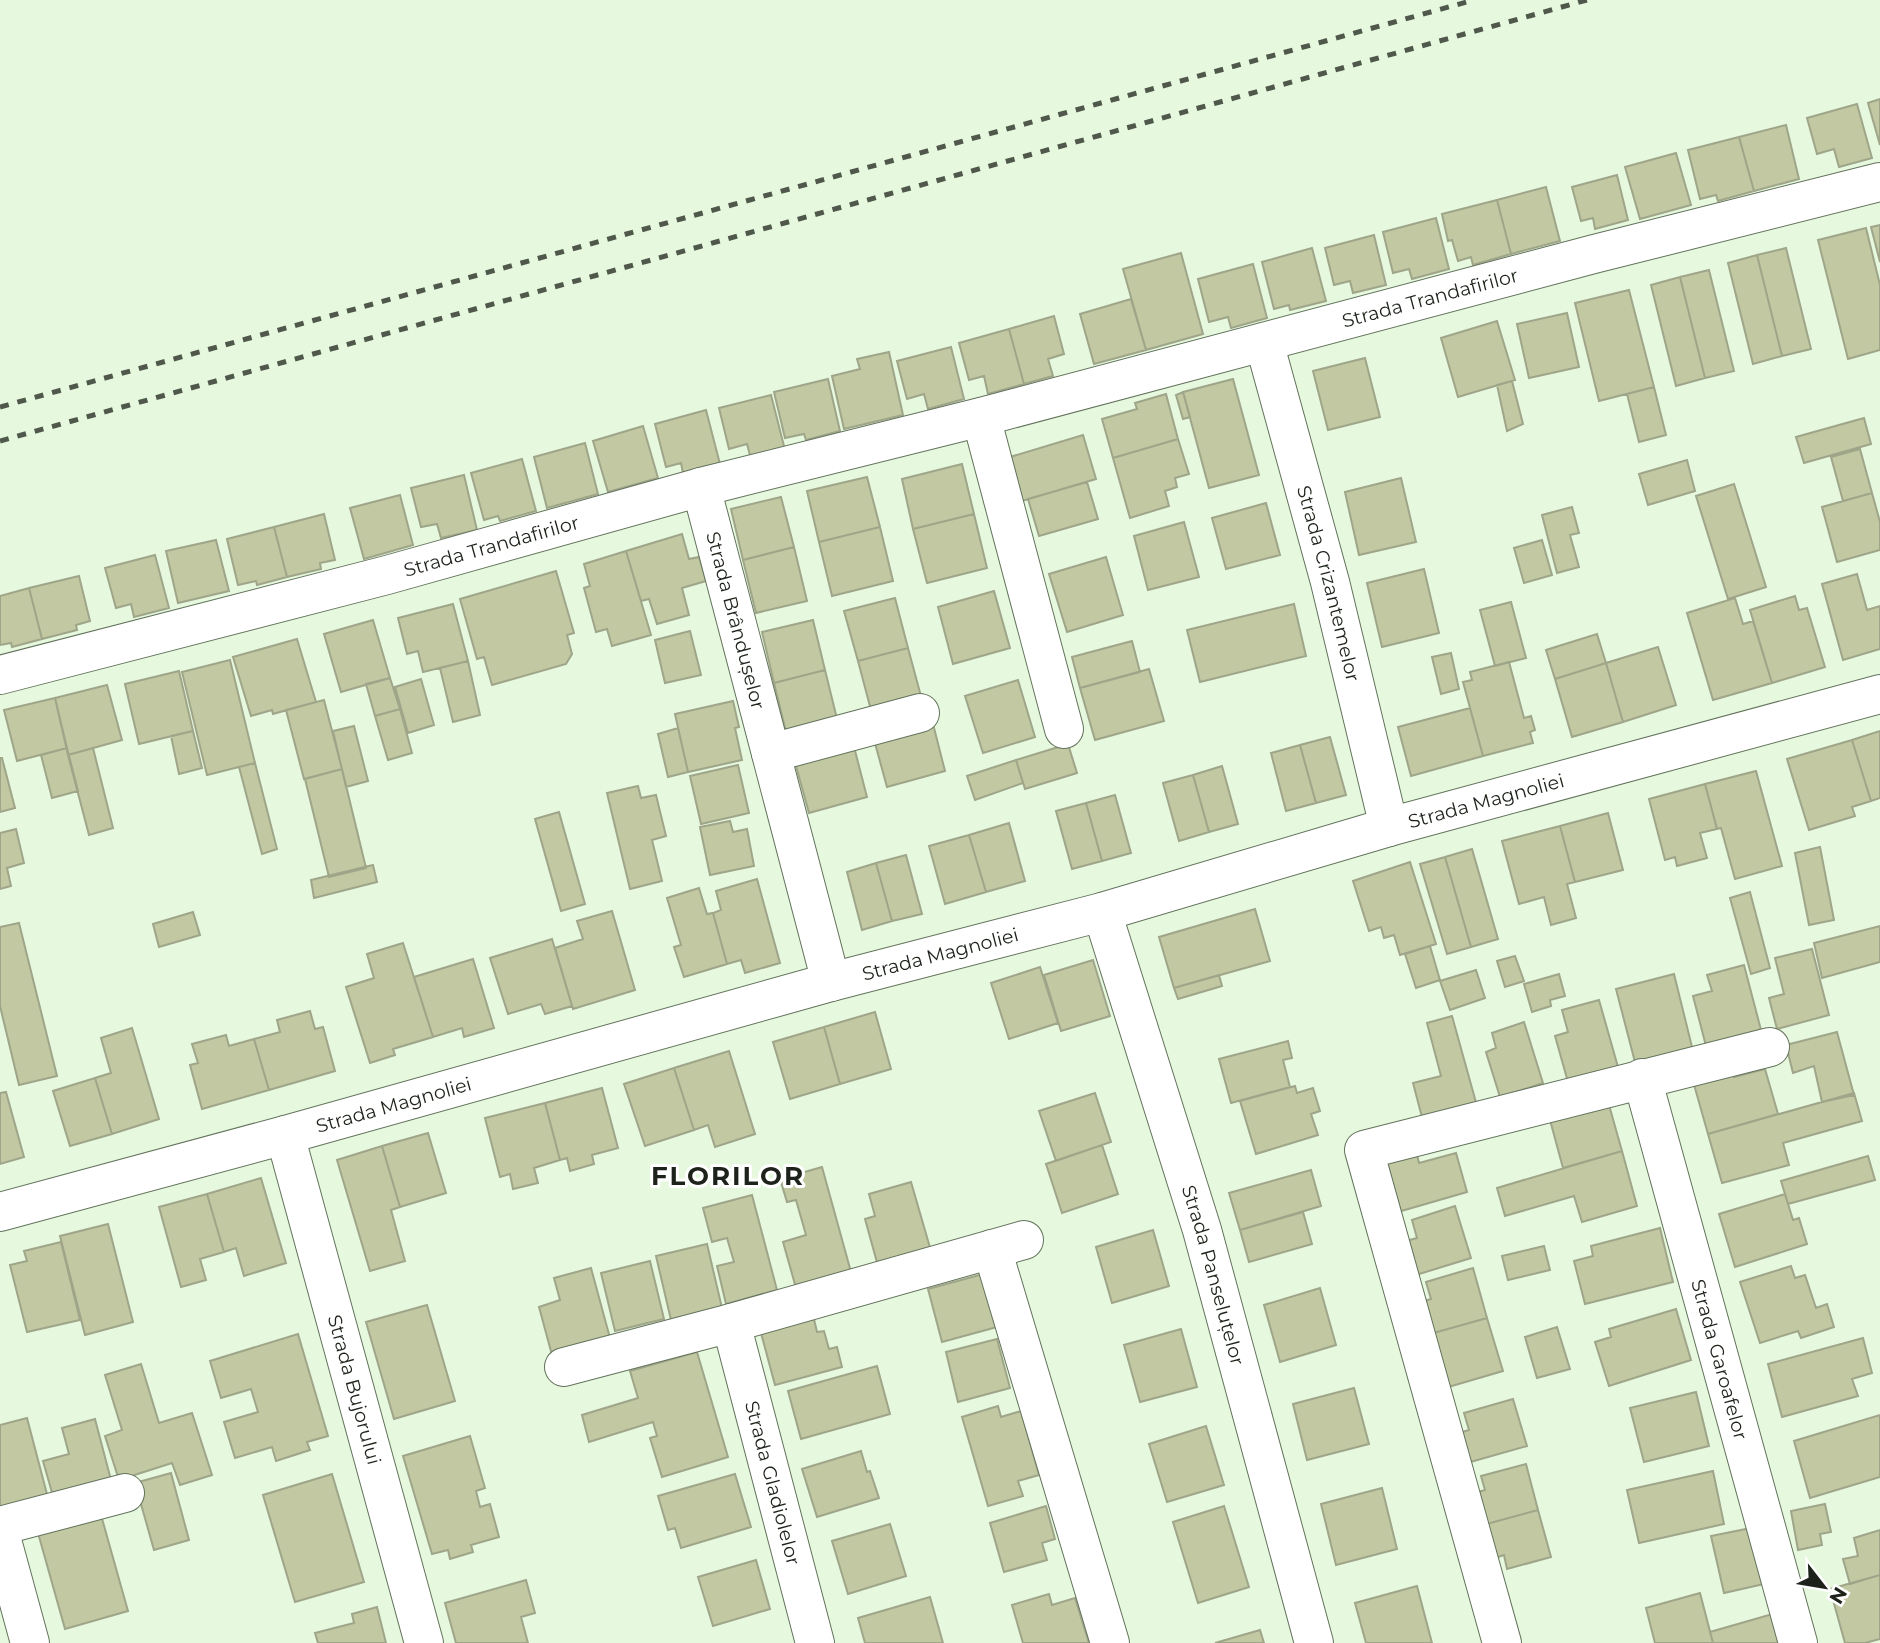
<svg xmlns="http://www.w3.org/2000/svg" width="1880" height="1643" font-family="Montserrat,sans-serif">
	<style>
		.building { fill: #c1c8a2; stroke: #9fa589; stroke-width: 2 }
		.lines { fill: none; stroke-linecap: round; stroke-linejoin: round }
		.minor-casing { stroke: #63735c; stroke-width: 40 }
		.minor { stroke: #fff; stroke-width: 38 }
		.rail { stroke: #4f584b; stroke-width: 5; stroke-dasharray: 9 9; stroke-linecap: butt }
		.labels { text-anchor: middle; dominant-baseline: central; stroke-width: 6; stroke-linejoin: round; paint-order: stroke }
		.street-label { font-size: 19px; fill: #1d231a; stroke: #fff }
		.district-label { font-size: 26px; font-weight: bold; letter-spacing: 2px; fill: #1d231a; stroke: #fff }
	</style>
	<rect width="100%" height="100%" fill="#e6f8de"/>
	<!-- building -->
	<path class="building" d="M1880,99V145L1868,103Z
		M1857,104L1872,158L1839,167L1834,149L1817,154L1807,118Z
		M1786,125L1799,179L1754,191L1739,137Z
		M1739,137L1754,191L1718,201L1716,195L1700,199L1688,150Z
		M1676,153L1691,205L1640,219L1625,167Z
		M1617,175L1628,220L1595,229L1593,218L1581,221L1572,187Z
		M1546,187L1560,241L1511,254L1497,200Z
		M1497,200L1511,254L1473,265L1471,257L1458,261L1452,240L1448,241L1442,214Z
		M1436,218L1449,269L1412,279L1409,269L1393,273L1383,232Z
		M1880,225V262L1871,227Z
		M1866,228L1880,285V350L1848,359L1818,240Z
		M1374,235L1386,285L1353,293L1350,281L1334,285L1325,248Z
		M1312,248L1326,301L1290,310L1289,305L1274,309L1262,262Z
		M1786,248L1811,349L1782,356L1757,255Z
		M1181,253L1203,334L1146,350L1123,269Z
		M1757,255L1782,356L1753,364L1728,263Z
		M1253,264L1267,318L1231,328L1228,317L1209,322L1198,279Z
		M1709,270L1734,371L1705,378L1680,277Z
		M1680,277L1705,378L1676,386L1651,285Z
		M1629,290L1654,387L1599,401L1575,303Z
		M1131,299L1146,350L1094,364L1080,314Z
		M1567,313L1579,367L1529,378L1517,324Z
		M1054,316L1064,354L1048,359L1053,376L1024,384L1009,329Z
		M1497,321L1515,380L1458,397L1441,338Z
		M1009,329L1024,384L988,394L984,376L969,380L959,343Z
		M951,347L964,399L928,409L924,394L907,399L897,361Z
		M889,352L903,415L844,429L832,376L860,369L857,359Z
		M1365,358L1380,417L1328,430L1313,371Z
		M828,379L840,431L806,440L804,434L785,438L774,392Z
		M1233,379L1259,475L1209,488L1183,392Z
		M1512,381L1523,424L1507,431L1497,385Z
		M1654,387L1666,435L1639,442L1627,394Z
		M1183,392L1190,417L1183,419L1176,395Z
		M1166,394L1178,439L1113,458L1102,419L1137,409L1135,403Z
		M771,395L785,450L751,459L747,444L729,449L719,408Z
		M706,410L720,464L683,473L681,463L666,467L655,424Z
		M1864,418L1871,444L1804,463L1796,437Z
		M643,426L658,478L608,492L593,441Z
		M1083,435L1096,479L1022,501L1010,457Z
		M1178,439L1189,474L1175,478L1177,487L1165,491L1169,506L1130,518L1113,458Z
		M585,443L598,494L547,508L534,457Z
		M1860,449L1872,493L1843,501L1831,457Z
		M522,459L536,511L500,521L498,516L484,520L471,473Z
		M1687,460L1695,491L1648,505L1639,474Z
		M962,464L974,514L913,529L902,479Z
		M464,475L477,530L441,538L437,524L421,527L411,488Z
		M867,477L880,527L819,542L807,491Z
		M1401,478L1416,542L1359,555L1345,492Z
		M1087,482L1098,519L1039,536L1028,499Z
		M1734,484L1766,587L1728,599L1696,496Z
		M1872,493L1880,522V550L1837,562L1822,507Z
		M400,495L413,545L364,559L350,508Z
		M781,497L794,547L743,560L731,509Z
		M1266,503L1280,555L1226,569L1212,518Z
		M1572,507L1579,533L1570,535L1579,567L1557,573L1542,515Z
		M324,514L335,560L320,563L321,569L287,577L274,527Z
		M974,514L987,568L927,583L913,529Z
		M1184,522L1199,577L1148,590L1134,536Z
		M274,527L287,577L257,585L256,581L238,585L227,539Z
		M880,527L893,581L832,596L819,542Z
		M682,534L689,559L699,557L706,581L682,588L689,615L657,624L649,599L641,601L626,551Z
		M216,540L229,591L178,603L166,551Z
		M1542,540L1552,575L1524,583L1514,548Z
		M794,547L807,601L756,613L743,560Z
		M626,551L651,635L612,646L607,629L596,632L584,588L590,586L584,564Z
		M155,555L169,608L134,617L131,604L116,608L105,568Z
		M1106,557L1123,615L1067,632L1049,574Z
		M1424,569L1439,633L1382,647L1367,583Z
		M556,571L574,633L567,635L572,654L566,664L492,685L484,657L477,659L460,599Z
		M1857,574L1867,610L1880,606V649L1843,660L1822,584Z
		M79,576L90,621L76,625L77,630L42,639L29,588Z
		M29,588L42,639L12,647L11,643L0,645V596Z
		M994,591L1010,648L953,664L938,607Z
		M1795,596L1799,610L1807,608L1825,667L1772,683L1750,610Z
		M895,598L908,648L858,661L844,611Z
		M1735,598L1743,624L1753,621L1772,683L1713,700L1687,613Z
		M1511,602L1526,658L1495,666L1480,610Z
		M453,604L468,661L423,672L418,651L407,654L398,618Z
		M1294,604L1306,656L1200,682L1187,630Z
		M373,620L390,678L341,692L324,634Z
		M813,620L825,670L774,683L762,632Z
		M690,631L701,675L665,683L655,640Z
		M1597,634L1606,663L1555,679L1546,650Z
		M297,639L316,702L273,714L272,710L251,716L233,657Z
		M1132,641L1140,672L1080,688L1072,657Z
		M1658,647L1676,705L1623,722L1606,663Z
		M908,648L922,700L872,714L858,661Z
		M1451,653L1459,689L1441,694L1432,657Z
		M230,660L255,763L207,775L182,672Z
		M468,661L480,715L453,722L440,668Z
		M1509,662L1524,718L1531,716L1535,730L1530,732L1533,743L1483,756L1463,682L1472,680L1470,672Z
		M1606,663L1623,722L1572,737L1555,679Z
		M1149,669L1164,721L1095,740L1080,688Z
		M825,670L838,723L787,736L774,683Z
		M179,671L193,731L139,744L125,684Z
		M390,678L400,709L375,716L366,684Z
		M421,679L434,725L408,733L395,687Z
		M1018,680L1035,737L983,753L965,696Z
		M107,685L122,740L68,755L55,698Z
		M55,698L67,748L17,761L4,710Z
		M324,700L342,769L304,779L286,710Z
		M733,701L739,727L735,728L742,760L688,772L675,714Z
		M1470,708L1483,756L1411,776L1398,727Z
		M400,709L412,753L388,760L375,716Z
		M932,720L945,771L887,787L873,736Z
		M354,726L368,781L346,787L333,731Z
		M678,728L688,772L668,777L658,734Z
		M193,731L202,768L179,774L171,736Z
		M1880,731V798L1871,801L1852,740Z
		M1330,737L1346,795L1316,803L1300,745Z
		M1852,740L1871,801L1852,807L1855,816L1809,830L1787,759Z
		M853,743L867,797L809,813L794,759Z
		M1068,744L1077,773L1025,789L1016,760Z
		M1300,745L1316,803L1286,811L1271,753Z
		M67,748L78,791L52,798L41,755Z
		M93,748L113,828L89,835L68,755Z
		M0,758H2L15,808L0,812Z
		M1016,760L1023,783L975,800L967,776Z
		M255,763L277,849L262,854L239,767Z
		M738,765L749,813L701,824L690,776Z
		M1222,766L1238,824L1209,832L1193,775Z
		M342,769L366,868L329,877L305,779Z
		M1756,771L1782,866L1735,879L1721,828L1717,829L1705,784Z
		M1193,775L1209,832L1179,841L1163,783Z
		M1705,784L1717,829L1700,833L1707,858L1677,866L1675,857L1665,860L1649,799Z
		M638,786L641,798L656,795L666,836L652,840L662,881L630,889L607,793Z
		M1115,795L1131,853L1102,861L1086,803Z
		M1086,803L1102,861L1072,869L1056,811Z
		M559,812L585,904L561,911L535,819Z
		M1608,813L1623,870L1575,882L1560,826Z
		M730,821L733,832L747,829L754,866L710,875L700,827Z
		M1009,823L1025,881L986,892L969,835Z
		M1560,826L1575,882L1567,884L1576,918L1551,925L1544,897L1519,904L1502,841Z
		M16,829L24,863L7,868L11,886L0,889V833Z
		M969,835L986,892L945,904L929,846Z
		M1820,847L1834,920L1809,925L1795,853Z
		M1472,849L1498,939L1471,947L1445,857Z
		M906,855L922,914L892,921L876,863Z
		M1445,857L1471,947L1447,954L1420,864Z
		M1410,862L1436,944L1400,955L1394,935L1384,938L1381,927L1369,931L1353,881Z
		M876,863L892,921L862,930L847,872Z
		M373,865L377,882L314,898L311,880Z
		M757,879L780,963L745,973L741,960L727,964L713,913L721,910L716,891Z
		M699,888L707,914L713,913L727,964L684,977L674,947L681,945L667,898Z
		M1750,892L1770,968L1751,974L1730,898Z
		M1255,909L1270,961L1174,988L1159,937Z
		M612,911L635,990L573,1009L555,948L583,939L577,921Z
		M193,912L200,935L159,947L153,924Z
		M19,923L57,1076L19,1085L0,1006V927Z
		M1880,926V962L1822,978L1814,943Z
		M552,939L572,1006L545,1014L541,1004L508,1014L490,958Z
		M403,943L433,1037L393,1049L395,1055L370,1063L346,987L374,978L367,954Z
		M1430,946L1440,980L1416,988L1405,954Z
		M1812,949L1829,1015L1777,1029L1769,998L1784,994L1775,958Z
		M1515,956L1524,981L1505,987L1497,961Z
		M473,959L494,1028L464,1037L462,1028L433,1037L414,977Z
		M1093,960L1110,1016L1061,1031L1044,975Z
		M1744,965L1761,1030L1706,1046L1693,996L1712,991L1707,975Z
		M1040,967L1058,1023L1009,1039L991,983Z
		M1476,970L1485,998L1450,1010L1440,981Z
		M1559,974L1565,996L1550,1000L1551,1006L1532,1012L1524,984Z
		M1674,974L1693,1051L1636,1066L1616,989Z
		M1219,975L1222,986L1178,999L1174,988Z
		M1599,1000L1618,1067L1568,1082L1555,1036L1568,1032L1562,1010Z
		M310,1011L315,1029L323,1027L335,1071L269,1090L254,1039L280,1032L277,1020Z
		M875,1012L891,1069L840,1084L824,1027Z
		M1452,1016L1477,1106L1423,1121L1413,1083L1441,1076L1427,1023Z
		M1524,1022L1543,1083L1500,1097L1486,1052L1496,1048L1492,1033Z
		M824,1027L840,1084L790,1099L773,1042Z
		M132,1028L159,1119L112,1134L95,1078L111,1073L101,1038Z
		M1837,1032L1854,1095L1822,1102L1814,1066L1793,1073L1786,1045Z
		M226,1035L229,1046L254,1039L269,1090L202,1109L190,1065L198,1063L192,1044Z
		M1288,1041L1292,1058L1283,1060L1290,1087L1231,1103L1219,1059Z
		M729,1051L755,1134L715,1147L708,1125L694,1130L674,1068Z
		M1730,1063L1734,1077L1765,1069L1778,1114L1708,1134L1691,1074Z
		M674,1068L694,1130L645,1146L624,1084Z
		M95,1078L112,1134L70,1146L53,1091Z
		M1295,1086L1297,1093L1313,1088L1320,1111L1311,1114L1318,1135L1256,1154L1240,1101Z
		M602,1088L618,1148L592,1155L594,1164L570,1171L567,1158L560,1160L545,1103Z
		M6,1092L24,1157L0,1164V1093Z
		M1095,1093L1111,1142L1056,1161L1039,1111Z
		M1854,1093L1862,1121L1783,1143L1789,1165L1722,1183L1708,1134Z
		M545,1103L560,1160L534,1168L538,1183L513,1189L510,1174L500,1177L485,1118Z
		M1609,1105L1622,1151L1563,1168L1550,1120Z
		M428,1133L446,1193L400,1207L382,1146Z
		M1102,1145L1118,1194L1062,1213L1046,1164Z
		M382,1146L400,1207L391,1210L405,1261L370,1271L337,1160Z
		M1415,1146L1419,1163L1456,1153L1467,1192L1398,1212L1382,1155Z
		M1622,1151L1637,1206L1582,1222L1574,1196L1505,1216L1497,1188Z
		M1868,1156L1875,1180L1788,1204L1781,1181Z
		M822,1167L851,1272L796,1288L783,1242L806,1235L796,1200L787,1202L780,1179Z
		M1311,1170L1321,1206L1240,1230L1229,1193Z
		M261,1178L286,1263L244,1276L236,1248L224,1252L207,1194Z
		M911,1182L931,1251L878,1266L865,1219L875,1216L869,1194Z
		M207,1194L224,1252L200,1259L206,1280L181,1287L159,1207Z
		M1785,1194L1793,1220L1799,1218L1807,1244L1735,1267L1719,1214Z
		M752,1195L777,1290L726,1304L717,1266L734,1262L727,1238L712,1242L703,1208Z
		M1455,1206L1471,1258L1416,1275L1406,1241L1417,1238L1412,1220Z
		M1303,1212L1312,1244L1249,1262L1240,1230Z
		M108,1224L133,1322L85,1335L60,1236Z
		M1660,1228L1673,1282L1585,1304L1574,1261L1593,1256L1591,1246Z
		M1153,1230L1169,1286L1112,1303L1096,1247Z
		M61,1242L80,1320L27,1332L10,1265L27,1261L24,1251Z
		M707,1244L722,1308L671,1320L656,1256Z
		M1544,1246L1550,1270L1508,1280L1502,1256Z
		M650,1261L664,1319L615,1331L601,1273Z
		M1791,1266L1795,1278L1805,1275L1816,1308L1827,1304L1834,1327L1801,1338L1798,1331L1760,1343L1740,1282Z
		M591,1268L610,1338L552,1355L539,1307L560,1300L554,1278Z
		M1473,1268L1487,1318L1430,1334L1420,1302L1431,1299L1426,1282Z
		M983,1274L997,1327L942,1342L928,1289Z
		M1320,1288L1336,1345L1280,1362L1264,1305Z
		M427,1305L455,1401L394,1419L366,1322Z
		M1676,1309L1691,1360L1609,1386L1595,1342L1611,1337L1609,1329Z
		M1487,1318L1503,1371L1445,1388L1430,1334Z
		M814,1319L817,1332L824,1331L829,1349L837,1347L842,1367L775,1385L761,1333Z
		M1557,1327L1570,1369L1537,1378L1525,1337Z
		M1181,1329L1197,1387L1140,1402L1124,1345Z
		M298,1334L328,1436L307,1442L310,1450L276,1461L272,1447L235,1458L224,1422L258,1412L251,1389L221,1398L210,1361Z
		M1863,1338L1872,1373L1852,1379L1858,1396L1782,1417L1768,1364Z
		M997,1339L1010,1388L958,1402L946,1352Z
		M697,1352L728,1457L662,1477L650,1438L657,1436L653,1422L589,1442L582,1415L638,1398L630,1371Z
		M141,1364L159,1423L192,1413L212,1475L180,1485L172,1463L119,1480L105,1436L122,1430L105,1375Z
		M877,1366L890,1414L801,1439L788,1391Z
		M1354,1388L1369,1444L1307,1460L1293,1404Z
		M1696,1392L1709,1446L1644,1462L1630,1408Z
		M1513,1399L1527,1446L1467,1463L1459,1433L1469,1430L1464,1413Z
		M998,1406L1001,1417L1021,1411L1039,1475L1018,1481L1023,1496L988,1506L962,1417Z
		M1880,1415V1477L1810,1498L1794,1441Z
		M27,1418L48,1498L0,1511V1425Z
		M95,1419L111,1480L53,1496L43,1461L69,1454L62,1428Z
		M1206,1426L1224,1485L1167,1502L1149,1444Z
		M470,1436L485,1488L476,1491L480,1507L490,1504L499,1537L471,1545L473,1552L450,1559L448,1550L432,1554L403,1456Z
		M861,1451L867,1472L870,1471L879,1498L817,1517L802,1469Z
		M1526,1464L1538,1510L1483,1525L1474,1493L1485,1490L1481,1476Z
		M1713,1471L1724,1524L1639,1543L1627,1490Z
		M171,1473L189,1540L154,1550L135,1483Z
		M332,1474L364,1582L295,1602L263,1495Z
		M735,1474L751,1527L681,1548L675,1528L668,1530L658,1496Z
		M1382,1488L1397,1549L1336,1565L1321,1504Z
		M1825,1504L1831,1532L1820,1534L1822,1545L1798,1550L1791,1511Z
		M1046,1506L1055,1539L1042,1543L1047,1560L1004,1572L990,1523Z
		M1224,1506L1249,1587L1198,1603L1173,1522Z
		M1538,1510L1551,1557L1507,1569L1504,1555L1492,1559L1483,1525Z
		M101,1515L128,1611L65,1629L38,1533Z
		M890,1524L906,1576L848,1594L832,1541Z
		M1751,1528L1764,1584L1724,1593L1711,1536Z
		M1880,1530V1575L1850,1584L1843,1559L1858,1556L1854,1538Z
		M756,1560L770,1609L713,1626L698,1577Z
		M1880,1575V1639L1865,1643H1845L1830,1589Z
		M526,1580L535,1613L521,1617L528,1643H456L445,1603Z
		M1417,1586L1432,1643H1366L1355,1603Z
		M1700,1593L1713,1643H1655L1646,1608Z
		M1049,1594L1052,1605L1075,1598L1089,1643H1023L1012,1605Z
		M930,1597L943,1643H865L858,1618Z
		M377,1607L386,1643H318L315,1633L354,1623L352,1614Z
		M1776,1613L1784,1643H1713L1710,1632Z
		M1260,1630L1264,1643H1215Z"/>
	<g class="lines">
		<defs>
			<g id="minor">
				<path id="s1" d="M1264,342L1330,582L1389,827"/>
				<path d="M981,417L1064,729"/>
				<path id="s2" d="M701,487L831,982"/>
				<path id="s3" d="M0,675L387,575L701,487L981,417L1594,254L1880,182"/>
				<path d="M771,753L920,713"/>
				<path id="s4" d="M1102,912L1202,1230L1314,1643"/>
				<path id="s5" d="M1642,1078L1798,1643"/>
				<path id="s6" d="M285,1135L424,1643"/>
				<path id="s7" d="M0,1212L285,1135L831,982L1102,912L1389,827L1880,694"/>
				<path d="M992,1249L1110,1643"/>
				<path d="M731,1323L1024,1240"/>
				<path id="s8" d="M564,1367L731,1323L815,1643"/>
				<path d="M0,1526L125,1493"/>
				<path d="M0,1533L30,1643"/>
				<path d="M1502,1643L1364,1150L1770,1047"/>
			</g>
		</defs>
		<!-- minor casing -->
		<use href="#minor" class="minor-casing"/>
		<!-- minor -->
		<use href="#minor" class="minor"/>
		<!-- rail -->
		<path class="rail" d="M0,407L1474,0
			M0,441L1587,0"/>
	</g>
	<g class="labels">
		<!-- street labels -->
		<g class="street-label">
			<text stroke="none"><textPath href="#s3" startOffset="1479">Strada Trandafirilor</textPath></text>
			<text stroke="none"><textPath href="#s3" startOffset="508">Strada Trandafirilor</textPath></text>
			<text stroke="none"><textPath href="#s1" startOffset="250">Strada Crizantemelor</textPath></text>
			<text stroke="none"><textPath href="#s2" startOffset="138">Strada Brândușelor</textPath></text>
			<text stroke="none"><textPath href="#s7" startOffset="1542">Strada Magnoliei</textPath></text>
			<text stroke="none"><textPath href="#s7" startOffset="975">Strada Magnoliei</textPath></text>
			<text stroke="none"><textPath href="#s7" startOffset="408">Strada Magnoliei</textPath></text>
			<text stroke="none"><textPath href="#s4" startOffset="380">Strada Panseluțelor</textPath></text>
			<text stroke="none"><textPath href="#s5" startOffset="292">Strada Garoafelor</textPath></text>
			<text stroke="none"><textPath href="#s6" startOffset="264">Strada Bujorului</textPath></text>
			<text stroke="none"><textPath href="#s8" startOffset="338">Strada Gladiolelor</textPath></text>
		</g>
		<!-- district labels -->
		<g class="district-label">
			<text x="728" y="1176">FLORILOR</text>
		</g>
	</g>
	<!-- north arrow -->
	<g transform="translate(1824 1587) rotate(121)" stroke="#ffffff" stroke-width="5" paint-order="stroke">
	<path d="M0-5L12 26L0 18L-12 26Z" fill="#1d231a"/>
	<text y="-10" font-size="19" font-weight="bold" text-anchor="middle" fill="#1d231a">N</text>
	</g>
</svg>
